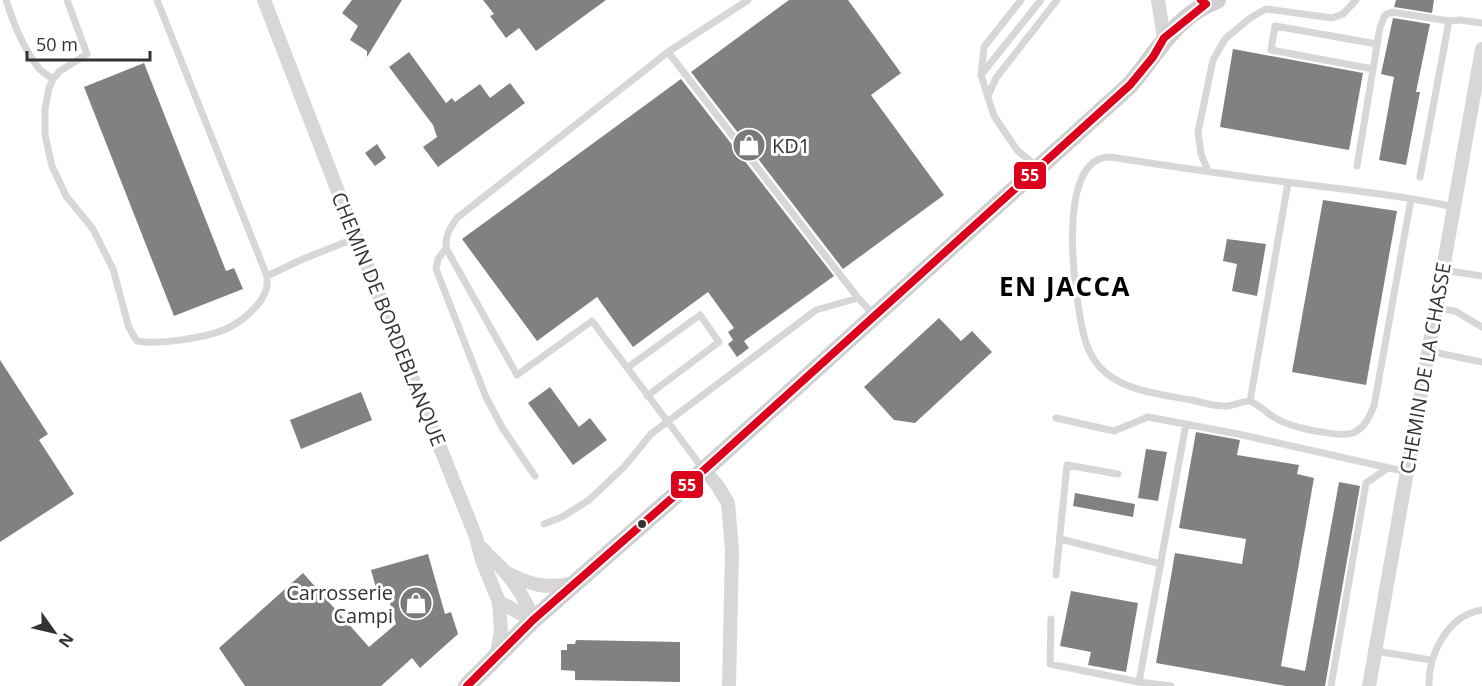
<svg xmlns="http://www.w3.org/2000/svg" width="1482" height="686" font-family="'Open Sans',sans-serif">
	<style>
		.building { fill: #818181 }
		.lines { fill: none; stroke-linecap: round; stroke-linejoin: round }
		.lane { stroke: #d7d7d7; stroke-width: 7 }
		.street { stroke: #d7d7d7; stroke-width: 14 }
		.secondary { stroke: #d0d0d0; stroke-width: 18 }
		.bus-1-casing { stroke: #fff; stroke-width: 12 }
		.bus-1 { stroke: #db001b; stroke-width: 8 }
		.bus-dot { fill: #333; stroke: #fff; stroke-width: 2 }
		.labels { text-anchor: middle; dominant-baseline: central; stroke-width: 6; stroke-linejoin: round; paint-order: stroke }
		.poi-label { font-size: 20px; fill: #333; stroke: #fff; text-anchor: start }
		.street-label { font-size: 20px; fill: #333; stroke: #fff }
		.district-label { font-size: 26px; font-weight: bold; letter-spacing: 1.5px; fill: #000; stroke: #fff }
		.line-badge { stroke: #fff; stroke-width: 2 }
		.badge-label { font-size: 16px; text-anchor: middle; font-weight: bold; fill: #fff }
	</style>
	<rect width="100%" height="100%" fill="#fff"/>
	<!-- building -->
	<path class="building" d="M352,0H402L367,57V51L350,40L358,26L342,13Z
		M483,0H606L536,51L519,28L506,38L490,16L494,14Z
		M789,0H848L901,73L871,95L944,195L843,269L691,72Z
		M1396,0H1434L1432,13L1394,7Z
		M1393,18L1430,24L1416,92H1420L1406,165L1379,160L1394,77L1381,74Z
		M1233,49L1363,73L1349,150L1220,127Z
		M409,52L446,103L452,98L455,102L480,84L490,98L510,83L525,103L438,167L423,147L437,137L433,125L389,67Z
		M144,63L226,271L234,268L243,289L174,316L84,87Z
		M681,79L834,276L744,341L749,348L737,357L728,344L733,340L728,332L734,328L708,292L633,347L597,297L537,341L462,239Z
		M377,144L386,158L375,166L365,153Z
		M1323,200L1397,211L1366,385L1292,372Z
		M1227,239L1266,244L1257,296L1232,291L1237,264L1223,261Z
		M939,318L961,341L972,331L992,352L915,423L894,420L864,387Z
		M0,360L48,434L39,440L74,494L0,542Z
		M550,387L579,427L590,418L607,440L573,465L528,403Z
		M361,392L372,420L301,449L290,420Z
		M1196,432L1240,440L1237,455L1299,465L1297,474L1314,478L1281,666L1305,671L1339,482L1360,486L1325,686H1286L1156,663L1175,553L1242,564L1246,539L1179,528Z
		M1146,449L1167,452L1158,501L1138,498Z
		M1075,493L1135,504L1133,517L1073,506Z
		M428,554L445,614L451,612L458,634L420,668L412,658L381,686H245L219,648L303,573L369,647L396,624L387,592L378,595L371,570Z
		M1071,591L1138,603L1126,672L1088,665L1091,652L1060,646Z
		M576,640L680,642V682L575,680V671L561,670V650H567V644H575Z"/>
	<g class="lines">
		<!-- lane -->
		<path class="lane" d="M6,0C13,22 23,48 38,67C41,72 48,75 53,79
			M67,0L87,54L60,71L53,79L49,88L45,109V135L52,166L66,196L93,229L113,269L129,328L137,341C159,345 205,338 226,329C241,322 261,306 266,290C268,286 267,280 267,276L157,0
			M1021,0L984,47L981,75L994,116L1017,150L1036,166
			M668,52L748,0
			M1373,69L1271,50L1275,26L1377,44
			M981,75L1041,0
			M988,96L996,78L1057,0
			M1357,166L1380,27L1385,15L1392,12L1449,21
			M1208,171L1201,154L1198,132L1213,60L1225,39L1250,18L1266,9L1332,18L1343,14L1356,0
			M1420,177L1449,21L1460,20L1482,23
			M1411,199L1374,406C1369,417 1366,426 1355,432C1342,439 1291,427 1277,419C1267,414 1260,405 1250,401C1242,401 1236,405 1228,406C1217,407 1203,403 1192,400C1164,395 1129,392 1106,373C1097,366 1090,354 1086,343C1076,310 1052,157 1110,157C1169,166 1227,175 1286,182C1342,189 1398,195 1454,207
			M446,248L438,259L436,269L486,397L503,429L535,476
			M1443,270L1482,276
			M267,276L303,259L356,238
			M1436,308L1455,311L1482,327
			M1429,351L1482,362
			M627,368L700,315L719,342L647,396
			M1250,401L1288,183
			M1056,418L1114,431L1148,417L1238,434L1407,472
			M704,470L592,321L517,375L446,248C445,236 450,228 457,218L668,52L858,298L874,315
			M544,524L562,517L589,500L624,467L651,434L816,310L858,298
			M1060,539L1161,564
			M1056,575L1067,465L1118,474
			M1051,619L1050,664L1139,682L1186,424
			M1375,651L1431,660
			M1139,682L1171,686
			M1331,686L1366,483L1388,468
			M1429,686C1428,654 1448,615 1482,610"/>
		<!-- street -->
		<path class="street" d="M264,0L356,238L476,537L482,560L499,602L533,620
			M1158,0L1164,38
			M704,470L717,485L728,503L732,550L729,686
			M483,549C490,559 499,564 506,573C518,587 527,603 533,620
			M509,574C533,586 546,588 573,584
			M497,653L501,631L499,602
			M1369,686L1482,49"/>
		<!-- secondary -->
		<path class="secondary" d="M467,686L533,620L704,470L1130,85C1158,52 1175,16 1217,0"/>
		<defs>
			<path id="bus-1" d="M467,686L533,620L704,470L1130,85L1153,57L1164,38L1206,4L1201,0"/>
		</defs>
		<!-- bus-1 casing -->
		<use href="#bus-1" class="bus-1-casing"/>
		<!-- bus-1 -->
		<use href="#bus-1" class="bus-1"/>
	</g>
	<!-- icons -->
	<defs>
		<symbol id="shop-disc" viewBox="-11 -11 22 22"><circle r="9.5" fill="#7a7a7a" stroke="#fff"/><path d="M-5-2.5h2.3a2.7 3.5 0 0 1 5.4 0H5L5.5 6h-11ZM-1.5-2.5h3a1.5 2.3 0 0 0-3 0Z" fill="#fff"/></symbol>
	</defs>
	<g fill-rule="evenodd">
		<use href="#shop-disc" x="730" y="126" width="38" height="38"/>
		<use href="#shop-disc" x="397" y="584" width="38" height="38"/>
	</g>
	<!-- markers -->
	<circle class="bus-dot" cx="642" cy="524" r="5"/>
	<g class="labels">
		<!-- poi labels -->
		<g class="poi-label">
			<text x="772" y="145">KD1</text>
			<text x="393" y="592" text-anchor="end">Carrosserie<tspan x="393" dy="23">Campi</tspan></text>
		</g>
		<!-- street labels -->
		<g class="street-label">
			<text transform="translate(389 319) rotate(68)">CHEMIN DE BORDEBLANQUE</text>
			<text transform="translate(1425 368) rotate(-80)">CHEMIN DE LA CHASSE</text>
		</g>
		<!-- district labels -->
		<g class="district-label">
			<text x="1065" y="286">EN JACCA</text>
		</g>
	</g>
	<g class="line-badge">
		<rect x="1013" y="161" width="34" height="29" rx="6" fill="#db001b"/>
		<rect x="670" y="470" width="34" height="29" rx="6" fill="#db001b"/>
	</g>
	<g class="badge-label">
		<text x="1030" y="181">55</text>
		<text x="687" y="491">55</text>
	</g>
	<!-- north arrow -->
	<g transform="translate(54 632) rotate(124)" stroke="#ffffff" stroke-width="4.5" paint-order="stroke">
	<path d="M0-4.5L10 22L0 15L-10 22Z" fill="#333333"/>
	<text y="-9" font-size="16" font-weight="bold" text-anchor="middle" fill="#333333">N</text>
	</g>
	<!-- scale -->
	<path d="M27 51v9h123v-9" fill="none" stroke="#333333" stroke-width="3"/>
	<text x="36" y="51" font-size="18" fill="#333333" stroke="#ffffff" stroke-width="4.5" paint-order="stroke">50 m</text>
</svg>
